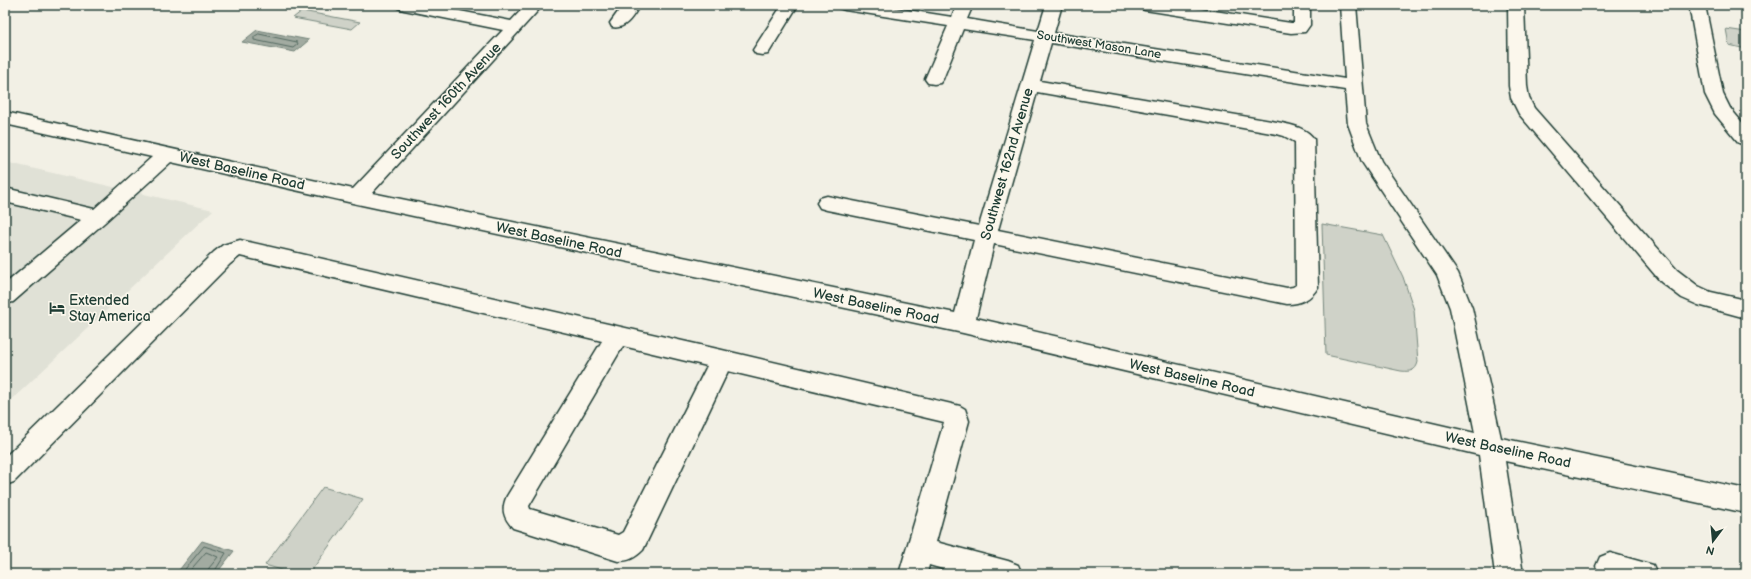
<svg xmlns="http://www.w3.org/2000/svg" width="1751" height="579" font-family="'Balsamiq Sans',sans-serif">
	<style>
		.built { fill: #e0e1d6 }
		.green { fill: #cfd2c8; stroke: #77887e }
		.water { fill: #a2aba1; stroke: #6e7f75 }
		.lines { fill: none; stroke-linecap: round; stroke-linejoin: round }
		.shore { stroke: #536960; stroke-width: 1 }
		.minor-casing { stroke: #1f3d34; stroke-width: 3 }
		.minor { fill: #fbf7ec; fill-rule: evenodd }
		.labels { text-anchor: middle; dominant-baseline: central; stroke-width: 3; stroke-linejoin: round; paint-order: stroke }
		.far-street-label { font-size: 12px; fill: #1f3d34; stroke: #fbf7ec }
		.street-label { font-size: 14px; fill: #1f3d34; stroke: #fbf7ec }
		.poi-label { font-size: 14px; fill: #1f3d34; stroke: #fbf7ec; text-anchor: start }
	</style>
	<rect width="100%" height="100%" fill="#f2f0e5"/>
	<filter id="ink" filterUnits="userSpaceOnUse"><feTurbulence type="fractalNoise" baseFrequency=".025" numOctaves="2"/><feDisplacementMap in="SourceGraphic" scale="8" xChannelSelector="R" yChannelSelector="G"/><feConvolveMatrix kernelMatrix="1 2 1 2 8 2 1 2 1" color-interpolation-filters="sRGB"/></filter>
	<g filter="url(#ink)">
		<!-- built -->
		<path class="built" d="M5,162L213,210L5,406Z"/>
		<!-- green -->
		<path class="green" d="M302,11L360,22L352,29L293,18Z
			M1726,29L1746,32V49L1729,45Z
			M1322,224L1383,235L1403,277L1414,310L1418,362C1416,371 1410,372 1401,371L1326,355Z
			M323,487L363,499L309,574H295L265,565Z"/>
		<!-- water -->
		<path class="water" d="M257,30L309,40L295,52L242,42Z
			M202,541L234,551L216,574H176Z"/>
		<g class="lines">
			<!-- shore -->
			<path class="shore" d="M259,34L297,42L298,44L293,48L254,40V37Z
				M181,574L204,546L226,553L213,574
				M187,574L206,552L218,557L209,568L208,574"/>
			<defs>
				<path id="minor" d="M396,5H429L511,21L526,5H543L372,193L955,313L974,240L827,210L820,208L817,203L820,198L827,196L979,226L1035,40L963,29L943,79L940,83L934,84L928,83L925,79L948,26L845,10L839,8L837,5H876L952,17L957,5H973L967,19L1038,31L1046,5H1062L1054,33L1345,79L1340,5H1356L1366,124L1381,161L1458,273L1472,308L1501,438L1746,489V513L1505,461L1523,574H1495L1479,455L963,333L357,204L171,162L105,222L13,302L5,304V284L81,220L5,202V188L94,209L152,157L5,124V112L353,189L503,30L404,10L398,8ZM1051,43L1345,90L1348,124L1362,162L1437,275L1450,308L1475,433L976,318L994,244L1287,304C1301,304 1311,299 1318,287L1314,139C1306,127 1290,125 1277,122L1040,81ZM1037,92L1277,134L1284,136L1295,142L1296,285L1293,287L1287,288L998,230Z
					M623,5H640C633,16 626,30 612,27L610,23Z
					M782,5H798L768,54L762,55L756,54L753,50Z
					M1137,5H1176L1291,23H1294V5H1310V25L1305,32L1291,33L1145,10L1139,8Z
					M1508,5H1524L1527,86L1529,98L1534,108L1677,270L1698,286L1711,292L1746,300V318L1698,305L1682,298L1661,282L1519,114L1511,98L1509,86Z
					M1689,5H1705L1723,94L1730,108L1746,127V145L1739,143L1715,114L1705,94Z
					M240,240L722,350L960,406L965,409L969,421L936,542L1008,561L1018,565L1022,574H960L929,565L927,574H899L944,422L728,371L643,550C635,558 629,561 618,561L513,528C503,517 501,509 507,496L602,341L240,256L230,264L14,482L5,485V457L214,252L223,245ZM623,346L707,366L623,532L618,535L530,509L529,506Z
					M1610,553L1653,565L1657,574H1600L1596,566L1600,557Z"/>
			</defs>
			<!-- minor casing -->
			<use href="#minor" class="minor-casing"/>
			<!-- minor -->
			<use href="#minor" class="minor"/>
		</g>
	</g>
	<!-- icons -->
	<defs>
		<symbol id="hotel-bare" viewBox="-9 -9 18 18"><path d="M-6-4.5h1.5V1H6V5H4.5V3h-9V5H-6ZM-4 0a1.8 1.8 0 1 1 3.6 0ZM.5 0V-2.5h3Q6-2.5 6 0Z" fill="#1f3d34" stroke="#fbf7ec" stroke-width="2.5" paint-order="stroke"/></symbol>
	</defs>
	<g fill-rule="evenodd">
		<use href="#hotel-bare" x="46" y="297" width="22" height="22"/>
	</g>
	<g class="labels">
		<!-- far-street labels -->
		<g class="far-street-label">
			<text transform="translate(1099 45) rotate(9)">Southwest Mason Lane</text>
		</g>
		<!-- street labels -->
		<g class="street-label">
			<text transform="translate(446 101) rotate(-47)">Southwest 160th Avenue</text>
			<text transform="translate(1007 164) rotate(-74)">Southwest 162nd Avenue</text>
			<text transform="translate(242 171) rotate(13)">West Baseline Road</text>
			<text transform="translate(559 240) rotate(12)">West Baseline Road</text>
			<text transform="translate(876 306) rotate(12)">West Baseline Road</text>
			<text transform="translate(1192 378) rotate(13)">West Baseline Road</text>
			<text transform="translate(1508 450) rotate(12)">West Baseline Road</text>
		</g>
		<!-- poi labels -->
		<g class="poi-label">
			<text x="69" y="300">Extended<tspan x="69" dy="16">Stay America</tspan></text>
		</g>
	</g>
	<!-- margin -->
	<rect width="1751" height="579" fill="none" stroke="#fbf7ec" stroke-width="20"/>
	<rect x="10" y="10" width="1731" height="559" fill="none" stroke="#1f3d34" stroke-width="1.5" filter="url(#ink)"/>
	<!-- north arrow -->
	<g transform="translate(1713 541) rotate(196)" stroke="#fbf7ec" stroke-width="3" paint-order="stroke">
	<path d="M0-3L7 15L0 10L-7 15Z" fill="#1f3d34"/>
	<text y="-6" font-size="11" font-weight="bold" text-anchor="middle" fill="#1f3d34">N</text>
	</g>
</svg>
